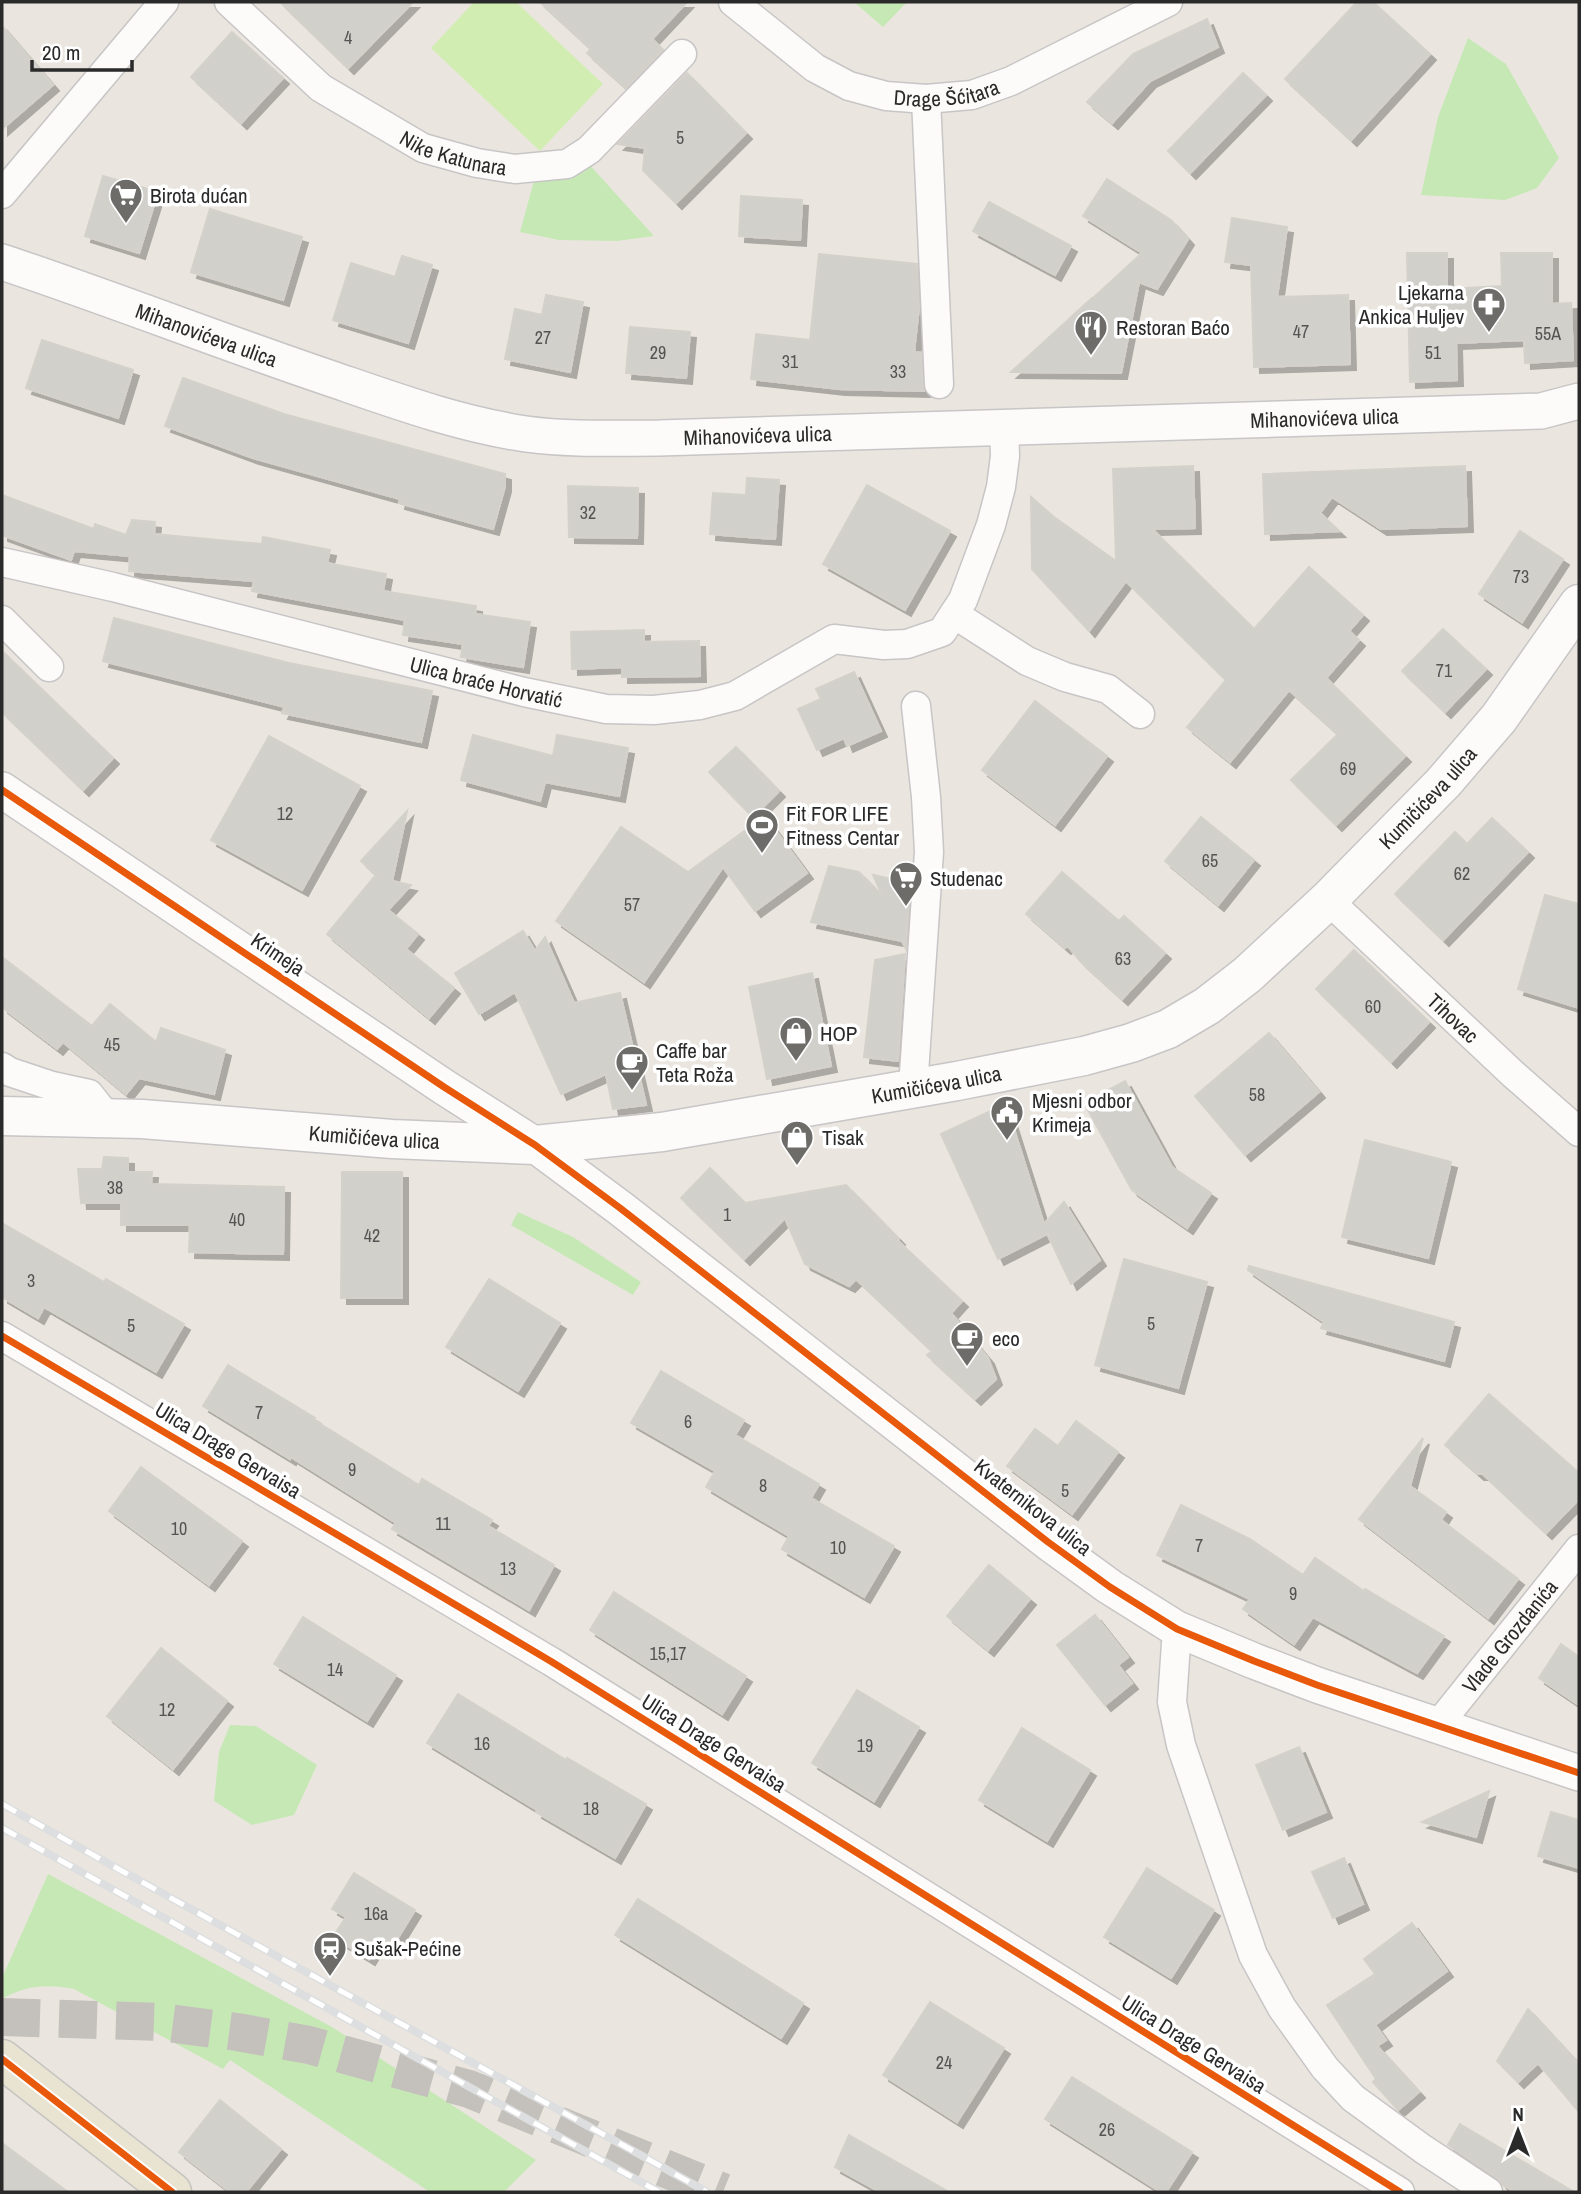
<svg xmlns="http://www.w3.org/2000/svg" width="1581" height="2194" font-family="'Archivo Narrow',sans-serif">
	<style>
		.green { fill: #c6e8b5 }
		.pitch { fill: #d2edb2 }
		.building { fill: #d2d0cb; stroke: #d4d1cb; stroke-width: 2; filter: url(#shadow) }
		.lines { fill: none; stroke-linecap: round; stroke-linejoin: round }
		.trunk-tunnel { stroke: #c4c0bb; stroke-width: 38; stroke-dasharray: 38 19; stroke-linecap: butt }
		.minor-casing { stroke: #c7c5c5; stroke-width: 31 }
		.tertiary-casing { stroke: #c7c5c5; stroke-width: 38 }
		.secondary-casing { stroke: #c7c5c5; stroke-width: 41 }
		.primary-casing { stroke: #c5c4c1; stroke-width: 41 }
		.minor { stroke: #fcfbfa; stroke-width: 28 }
		.tertiary { stroke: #fcfbfa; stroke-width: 35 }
		.secondary { stroke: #fcfbfa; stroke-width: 38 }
		.primary { stroke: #e8e4d1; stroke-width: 38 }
		.rail-casing { stroke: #dddedf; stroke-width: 8 }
		.rail { stroke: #fff; stroke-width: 5; stroke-dasharray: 16; stroke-linecap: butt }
		.cycleway-casing { stroke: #fff; stroke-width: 11 }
		.cycleway { stroke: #e8590c; stroke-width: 7 }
		.labels { text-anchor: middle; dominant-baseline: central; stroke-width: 7; stroke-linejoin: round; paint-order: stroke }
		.number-label { font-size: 18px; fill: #555453 }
		.street-label { font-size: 21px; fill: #2a2a2a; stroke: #fff }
		.poi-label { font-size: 21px; fill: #2a2a2a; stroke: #fff; text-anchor: start }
	</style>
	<defs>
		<filter id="shadow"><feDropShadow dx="6" dy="6" stdDeviation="0" flood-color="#0004"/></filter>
	</defs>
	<rect width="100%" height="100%" fill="#eae6df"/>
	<!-- green -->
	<path class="green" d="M854,2H907L883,27Z
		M1468,38L1506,64L1559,158L1537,188L1505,200L1421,195L1438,117Z
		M588,163L654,236L617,241L559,240L520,232L535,177Z
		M518,1212L573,1237L641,1282L633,1295L511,1225Z
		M230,1725L256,1726L317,1765L294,1815L252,1825L214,1801L219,1752Z
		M48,1874L332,2027L536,2160L504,2192H430L230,2060L223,2069L74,1989C47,1984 26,1985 2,1999V1978Z"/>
	<!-- pitch -->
	<path class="pitch" d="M474,2H516L603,84L540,151L431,48Z"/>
	<!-- building -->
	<path class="building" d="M280,2H413L348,68Z
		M540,2H687L652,39L663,50L626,88L587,53L591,49Z
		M1357,2H1373L1430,54L1351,140L1285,79Z
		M1207,19L1218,47L1150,81L1112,123L1087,102L1133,54Z
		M2,26L53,85L2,129Z
		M232,32L283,78L241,123L191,77Z
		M687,73L746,133L676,203L643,170L645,148L618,144Z
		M1243,73L1266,95L1190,173L1168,151Z
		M103,176L158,192L139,253L85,236Z
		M1107,179L1171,220L1188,239L1157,289L1139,282L1121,373L1011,372L1092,298H1097L1094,297L1142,253L1083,216Z
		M741,196L802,200L800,240L739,236Z
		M989,202L1071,246L1055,275L973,231Z
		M210,209L302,237L283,300L191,272Z
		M1232,218L1287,227L1277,297L1348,295L1350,364L1254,367L1251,265L1225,262Z
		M1407,253H1447V289L1502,286L1501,253H1552V304L1571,303L1573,360L1525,363L1524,340L1456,343L1457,380L1410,382Z
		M819,254L917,264L919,307L914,352L921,353L924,391L839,389L751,379L756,334L810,340Z
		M402,256L432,265L408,343L333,320L351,263L395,277Z
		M546,295L583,302L570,372L505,359L515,309L542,315Z
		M630,327L690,332L686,378L626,373Z
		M42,340L133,370L118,418L26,388Z
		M183,378L284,414L505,474V486L493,529L399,503L400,499L253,458L165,426Z
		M1193,466L1195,528L1152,529L1254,629L1309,567L1363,615L1349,631L1359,640L1326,678L1405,756L1336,825L1291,780L1338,734L1289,690L1230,762L1187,727L1226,680L1126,581L1089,631L1032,569L1031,497L1054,517L1116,561L1113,469Z
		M1465,466L1467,526L1381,529L1332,497L1320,513L1339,531L1265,534L1263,474Z
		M747,478L779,480L775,539L710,534L713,493L746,495Z
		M867,485L950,531L905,610L823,564Z
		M568,486L638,488L637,538L569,537Z
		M2,495L94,529L95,524L126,535L132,520L155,522L154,534L262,544L263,537L330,550L327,563L386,574L383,591L476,606L475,614L530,622L523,667L461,657L463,644L403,635L405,620L252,591L254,581L129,571L130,556L74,551L71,560L2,535Z
		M1520,531L1563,559L1522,622L1479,594Z
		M114,618L289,663L432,691L421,742L282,713L285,707L103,661Z
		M1443,629L1486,669L1445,712L1402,671Z
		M644,630V642L699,641L700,676L622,677V667L572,669L571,632Z
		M2,651L113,758L83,790L2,712Z
		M854,672L881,731L847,746L844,738L817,750L798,709L821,699L816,689Z
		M1035,701L1107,756L1055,825L982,770Z
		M473,735L553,756L557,735L628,748L619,796L545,782L540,801L461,780Z
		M269,736L360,786L302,890L211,840Z
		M736,747L779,791L753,817L709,772Z
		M407,811L392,881L411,885L388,910L418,934L406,949L454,988L429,1018L327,934L374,877L379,878L361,861Z
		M765,816L807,873L755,911L723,867L644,982L556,921L621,827L688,872Z
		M1201,817L1254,860L1218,905L1165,861Z
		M1492,818L1528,852L1443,940L1395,894L1455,832L1467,844Z
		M829,866L859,872L883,897L873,875L910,883L906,949L902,941L811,922Z
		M1062,872L1119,921L1124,916L1165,953L1122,999L1080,961L1068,946L1065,948L1026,914Z
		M1545,895L1579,904V1008L1518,989Z
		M523,931L535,951L545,937L574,1003L620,993L646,1105L613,1109L606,1074L561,1094L515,992L479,1014L455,973Z
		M1354,950L1429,1022L1391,1062L1316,989Z
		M905,954L898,1061L864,1057L875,960Z
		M2,957L92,1026L110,1004L156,1042L161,1028L225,1050L214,1094L139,1078L126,1094L63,1042L57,1049L2,1007Z
		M812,973L831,1066L767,1079L749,987Z
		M1269,1033L1319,1092L1245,1155L1195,1096Z
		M1125,1081L1172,1167L1211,1193L1187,1228L1132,1190L1084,1103Z
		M1006,1104L1044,1224L1064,1202L1100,1260L1071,1284L1046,1231L1047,1234L998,1259L941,1134Z
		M1365,1140L1451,1162L1428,1258L1342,1237Z
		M104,1157L128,1158V1172H152L151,1184L284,1187L283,1254L189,1252L190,1225H121V1203H81L78,1169H102Z
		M710,1168L745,1203L846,1185L899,1239L898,1241L962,1301L951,1313L988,1358L996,1379L975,1399L927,1355L932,1351L856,1279L849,1286L805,1264L785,1218L744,1259L681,1198Z
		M342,1172H402V1298H341Z
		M2,1223L104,1282L106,1279L184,1324L156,1372L44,1307L38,1318L2,1297Z
		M1124,1259L1207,1282L1178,1388L1095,1365Z
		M1249,1266L1454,1322L1444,1361L1321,1328L1324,1322L1248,1270Z
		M489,1279L560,1323L518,1391L446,1347Z
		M228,1365L315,1418L314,1420L419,1485L422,1479L492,1520L488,1526L554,1565L529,1610L392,1529L396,1523L291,1457L290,1459L203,1406Z
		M661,1371L744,1420L735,1435L819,1484L811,1498L894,1546L864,1597L782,1549L789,1536L706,1487L715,1471L631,1423Z
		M1489,1394L1579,1473V1499L1546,1533L1483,1474H1478L1445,1445Z
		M1076,1421L1118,1452L1072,1514L1007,1466L1035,1429L1058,1446Z
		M1423,1438L1410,1486L1446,1512L1441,1520L1518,1579L1488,1618L1359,1519Z
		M141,1467L242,1541L209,1585L109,1511Z
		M1181,1505L1250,1539L1303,1575L1315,1558L1364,1591L1365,1589L1444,1636L1417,1673L1313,1617L1294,1644L1243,1609L1250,1599L1157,1555Z
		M989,1565L1030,1599L988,1650L947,1616Z
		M614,1592L746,1676L722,1714L590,1630Z
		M1095,1615L1128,1657L1118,1665L1132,1683L1105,1705L1057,1645Z
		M303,1617L396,1675L367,1721L274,1664Z
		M1561,1644L1579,1657V1705L1539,1678Z
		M161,1648L227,1701L173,1769L107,1716Z
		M857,1690L919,1727L874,1801L812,1763Z
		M458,1694L566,1760L567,1758L646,1804L615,1858L536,1812L537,1810L427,1743Z
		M1022,1728L1090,1770L1047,1841L979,1800Z
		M1299,1747L1326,1812L1283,1830L1256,1765Z
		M1489,1791L1476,1837L1422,1822Z
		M1551,1812L1579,1820V1868L1538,1856Z
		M1344,1858L1363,1904L1333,1918L1312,1872Z
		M1147,1868L1214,1910L1171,1978L1104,1937Z
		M354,1873L415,1910L393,1946L381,1939L369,1959L333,1937L346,1917L332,1909Z
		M638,1899L803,2003L781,2038L615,1935Z
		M1412,1923L1447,1971L1375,2025L1386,2040L1377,2046L1419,2092L1398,2110L1373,2082L1376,2079L1327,2005L1375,1974L1364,1959Z
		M930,2002L1004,2048L957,2122L883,2075Z
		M1528,2009L1579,2064V2112L1538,2063L1518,2082L1497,2061Z
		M1072,2077L1192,2152L1166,2192H1161L1045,2119Z
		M220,2100L281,2149L246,2192H230L179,2152Z
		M1460,2124L1574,2192H1515L1503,2185L1497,2178L1448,2145Z
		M849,2135L949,2192H880L835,2167Z
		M2,2143L68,2192H2Z"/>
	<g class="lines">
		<!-- trunk-tunnel -->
		<path class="trunk-tunnel" d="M2,2017L160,2022L237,2032L309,2045L469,2089L723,2192"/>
		<defs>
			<g id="minor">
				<path id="s1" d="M229,2L321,88L423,148L477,163L515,169L567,164L589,150L682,54"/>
				<path id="s2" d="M733,2L815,68L849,86L886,96L926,99L972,95L1011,81L1168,2"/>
				<path d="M926,99L939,384"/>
				<path d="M2,194L164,2"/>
				<path id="s3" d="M2,562L113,587L524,692L606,709L654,710L700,705L735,696L834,639L884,645L907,644L942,632L963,600L991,525L1001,487L1005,456L1004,426"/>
				<path d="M954,614L1027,661L1065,677L1108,689L1140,714"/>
				<path d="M2,620L49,667"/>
				<path id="s4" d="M1328,900L1513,1074L1579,1132"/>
				<path d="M2,1067L10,1072L52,1086L89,1094L108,1118"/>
				<path d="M913,1088L929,852L926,797L916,706"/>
				<path d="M2,1336L552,1662L1400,2192"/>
				<path d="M1177,1629L1172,1702L1181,1745L1253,1955L1282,2008L1325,2068L1353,2098L1423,2149L1488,2192"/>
				<path id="s5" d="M1438,1725L1579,1549"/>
			</g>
			<g id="tertiary">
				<path id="s6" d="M2,262C113,299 222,342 332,379C396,401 459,424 526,434C570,440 615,438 659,438L1541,411L1579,401"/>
				<path d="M2,790L444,1087L535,1145L620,1208L1048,1542L1110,1587L1177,1629L1254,1661L1317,1685L1579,1773"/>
			</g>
			<g id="secondary">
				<path id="s7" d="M2,1116L142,1119L392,1139L535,1145L662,1132L957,1081L1084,1056L1131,1043L1168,1029L1207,1006L1247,975L1328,900L1443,783L1499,718L1579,604"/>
			</g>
			<path id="primary" d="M2,2059L172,2192"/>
		</defs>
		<!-- minor casing -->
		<use href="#minor" class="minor-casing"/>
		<!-- tertiary casing -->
		<use href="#tertiary" class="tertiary-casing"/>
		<!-- secondary casing -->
		<use href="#secondary" class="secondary-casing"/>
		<!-- primary casing -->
		<use href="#primary" class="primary-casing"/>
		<!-- minor -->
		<use href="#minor" class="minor"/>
		<!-- tertiary -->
		<use href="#tertiary" class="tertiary"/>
		<!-- secondary -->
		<use href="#secondary" class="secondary"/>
		<!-- primary -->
		<use href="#primary" class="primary"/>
		<defs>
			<path id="rail" d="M2,1804C236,1936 473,2061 707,2192
				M2,1828L659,2192"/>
		</defs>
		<!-- rail casing -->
		<use href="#rail" class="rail-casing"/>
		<!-- rail -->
		<use href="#rail" class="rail"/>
		<defs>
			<path id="cycleway" d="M2,790L444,1087L535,1145L620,1208L1048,1542L1110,1587L1177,1629L1254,1661L1317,1685L1579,1773
				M2,1336L552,1662L1400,2192
				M2,2059L172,2192"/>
		</defs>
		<!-- cycleway casing -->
		<use href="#cycleway" class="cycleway-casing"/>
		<!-- cycleway -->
		<use href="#cycleway" class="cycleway"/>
	</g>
	<!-- icons -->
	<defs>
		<symbol id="supermarket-pin" viewBox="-11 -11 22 30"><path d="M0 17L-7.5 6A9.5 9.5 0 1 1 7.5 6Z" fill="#6d6c69" stroke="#fff"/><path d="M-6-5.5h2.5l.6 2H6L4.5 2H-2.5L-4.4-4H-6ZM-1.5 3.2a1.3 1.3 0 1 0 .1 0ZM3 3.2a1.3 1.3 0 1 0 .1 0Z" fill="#fff"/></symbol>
		<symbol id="pharmacy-pin" viewBox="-11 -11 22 30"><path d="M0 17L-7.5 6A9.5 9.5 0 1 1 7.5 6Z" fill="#6d6c69" stroke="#fff"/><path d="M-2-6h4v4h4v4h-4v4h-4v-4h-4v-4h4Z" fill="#fff"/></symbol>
		<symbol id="restaurant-pin" viewBox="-11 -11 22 30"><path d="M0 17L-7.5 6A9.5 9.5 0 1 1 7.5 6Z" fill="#6d6c69" stroke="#fff"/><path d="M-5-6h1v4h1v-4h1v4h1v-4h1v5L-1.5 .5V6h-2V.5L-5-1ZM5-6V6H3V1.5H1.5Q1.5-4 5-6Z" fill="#fff"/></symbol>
		<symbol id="stadium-pin" viewBox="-11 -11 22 30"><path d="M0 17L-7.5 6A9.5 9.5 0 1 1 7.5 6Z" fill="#6d6c69" stroke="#fff"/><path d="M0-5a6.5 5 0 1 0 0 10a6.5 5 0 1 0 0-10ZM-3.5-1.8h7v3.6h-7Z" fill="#fff"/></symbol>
		<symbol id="shop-pin" viewBox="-11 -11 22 30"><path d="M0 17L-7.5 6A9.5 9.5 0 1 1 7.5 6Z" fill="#6d6c69" stroke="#fff"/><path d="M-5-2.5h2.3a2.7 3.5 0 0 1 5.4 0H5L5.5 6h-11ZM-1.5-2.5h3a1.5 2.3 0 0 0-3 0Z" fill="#fff"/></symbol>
		<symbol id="cafe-pin" viewBox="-11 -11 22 30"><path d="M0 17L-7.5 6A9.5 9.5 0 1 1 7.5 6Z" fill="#6d6c69" stroke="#fff"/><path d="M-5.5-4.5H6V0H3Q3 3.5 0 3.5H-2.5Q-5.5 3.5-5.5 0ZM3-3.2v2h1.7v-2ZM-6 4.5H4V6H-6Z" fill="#fff"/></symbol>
		<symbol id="civic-pin" viewBox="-11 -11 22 30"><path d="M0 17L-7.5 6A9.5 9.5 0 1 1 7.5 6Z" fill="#6d6c69" stroke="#fff"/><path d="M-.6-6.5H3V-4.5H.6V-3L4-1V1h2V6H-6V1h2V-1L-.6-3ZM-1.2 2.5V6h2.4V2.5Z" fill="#fff"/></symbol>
		<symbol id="station-pin" viewBox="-11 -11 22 30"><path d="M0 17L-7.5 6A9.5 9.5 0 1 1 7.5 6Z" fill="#6d6c69" stroke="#fff"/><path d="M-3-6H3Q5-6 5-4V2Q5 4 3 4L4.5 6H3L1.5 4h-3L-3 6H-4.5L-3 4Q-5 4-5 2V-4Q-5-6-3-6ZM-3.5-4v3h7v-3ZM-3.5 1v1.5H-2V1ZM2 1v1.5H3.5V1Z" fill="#fff"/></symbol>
	</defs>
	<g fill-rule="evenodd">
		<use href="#supermarket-pin" x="107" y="176" width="38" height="52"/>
		<use href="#pharmacy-pin" x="1470" y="285" width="38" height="52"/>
		<use href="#restaurant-pin" x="1072" y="308" width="38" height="52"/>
		<use href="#stadium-pin" x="743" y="806" width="38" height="52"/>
		<use href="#supermarket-pin" x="887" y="859" width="38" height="52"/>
		<use href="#shop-pin" x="777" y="1014" width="38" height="52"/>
		<use href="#cafe-pin" x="613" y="1043" width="38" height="52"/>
		<use href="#civic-pin" x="988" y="1093" width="38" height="52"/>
		<use href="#shop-pin" x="778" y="1118" width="38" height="52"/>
		<use href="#cafe-pin" x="948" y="1319" width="38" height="52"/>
		<use href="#station-pin" x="311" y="1929" width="38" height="52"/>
	</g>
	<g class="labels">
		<!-- number labels -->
		<g class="number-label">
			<text x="348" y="37">4</text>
			<text x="680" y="137">5</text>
			<text x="1301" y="331">47</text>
			<text x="1548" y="333">55A</text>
			<text x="543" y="337">27</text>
			<text x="658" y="352">29</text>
			<text x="1433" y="352">51</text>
			<text x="790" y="361">31</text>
			<text x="898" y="371">33</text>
			<text x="588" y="512">32</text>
			<text x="1521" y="576">73</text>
			<text x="1444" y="670">71</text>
			<text x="1348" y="768">69</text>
			<text x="285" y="813">12</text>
			<text x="1210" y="860">65</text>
			<text x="1462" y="873">62</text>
			<text x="632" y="904">57</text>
			<text x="1123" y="958">63</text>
			<text x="1373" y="1006">60</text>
			<text x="112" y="1044">45</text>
			<text x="1257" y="1094">58</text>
			<text x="115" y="1187">38</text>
			<text x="727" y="1214">1</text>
			<text x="237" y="1219">40</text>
			<text x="372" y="1235">42</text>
			<text x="31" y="1280">3</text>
			<text x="1151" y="1323">5</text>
			<text x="131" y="1325">5</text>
			<text x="259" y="1412">7</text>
			<text x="688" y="1421">6</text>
			<text x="352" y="1469">9</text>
			<text x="763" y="1485">8</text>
			<text x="1065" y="1490">5</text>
			<text x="443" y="1523">11</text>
			<text x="179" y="1528">10</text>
			<text x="1199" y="1545">7</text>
			<text x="838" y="1547">10</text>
			<text x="508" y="1568">13</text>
			<text x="1293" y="1593">9</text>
			<text x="668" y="1653">15,17</text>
			<text x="335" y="1669">14</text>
			<text x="167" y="1709">12</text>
			<text x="482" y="1743">16</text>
			<text x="865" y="1745">19</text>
			<text x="591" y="1808">18</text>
			<text x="376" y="1913">16a</text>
			<text x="944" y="2062">24</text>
			<text x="1107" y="2129">26</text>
		</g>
		<!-- street labels -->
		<g class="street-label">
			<text stroke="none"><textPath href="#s2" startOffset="243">Drage Šćitara</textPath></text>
			<text stroke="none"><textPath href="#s1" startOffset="275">Nike Katunara</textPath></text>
			<text stroke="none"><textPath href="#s6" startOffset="217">Mihanovićeva ulica</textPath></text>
			<text stroke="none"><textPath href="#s6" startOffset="1351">Mihanovićeva ulica</textPath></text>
			<text stroke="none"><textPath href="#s6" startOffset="784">Mihanovićeva ulica</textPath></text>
			<text stroke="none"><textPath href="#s3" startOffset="499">Ulica braće Horvatić</textPath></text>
			<text stroke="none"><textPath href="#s7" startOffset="1528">Kumičićeva ulica</textPath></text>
			<text transform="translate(278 954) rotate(34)">Krimeja</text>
			<text stroke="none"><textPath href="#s4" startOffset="172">Tihovac</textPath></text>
			<text stroke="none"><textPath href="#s7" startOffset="940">Kumičićeva ulica</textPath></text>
			<text stroke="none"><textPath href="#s7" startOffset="373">Kumičićeva ulica</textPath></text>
			<text transform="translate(228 1450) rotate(31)">Ulica Drage Gervaisa</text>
			<text transform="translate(1033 1507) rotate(38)">Kvaternikova ulica</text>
			<text stroke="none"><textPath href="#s5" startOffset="114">Vlade Grozdanića</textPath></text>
			<text transform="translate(714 1743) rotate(32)">Ulica Drage Gervaisa</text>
			<text transform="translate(1194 2044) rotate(32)">Ulica Drage Gervaisa</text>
		</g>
		<!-- poi labels -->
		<g class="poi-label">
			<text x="150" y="195">Birota dućan</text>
			<text x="1464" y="292" text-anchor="end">Ljekarna<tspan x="1464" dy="24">Ankica Huljev</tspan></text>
			<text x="1116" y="327">Restoran Baćo</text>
			<text x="786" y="813">Fit FOR LIFE<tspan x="786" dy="24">Fitness Centar</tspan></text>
			<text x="930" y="878">Studenac</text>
			<text x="820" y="1033">HOP</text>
			<text x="656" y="1050">Caffe bar<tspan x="656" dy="24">Teta Roža</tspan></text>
			<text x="1032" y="1100">Mjesni odbor<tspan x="1032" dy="24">Krimeja</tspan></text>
			<text x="822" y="1137">Tisak</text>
			<text x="992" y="1338">eco</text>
			<text x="354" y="1948">Sušak-Pećine</text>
		</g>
	</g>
	<!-- border -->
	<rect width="1581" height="2194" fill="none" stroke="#2a2a2a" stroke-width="7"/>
	<!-- north arrow -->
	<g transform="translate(1518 2131)" stroke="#ffffff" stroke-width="5" paint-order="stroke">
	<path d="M0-5L12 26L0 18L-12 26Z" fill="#2a2a2a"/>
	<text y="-10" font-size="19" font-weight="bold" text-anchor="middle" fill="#2a2a2a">N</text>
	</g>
	<!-- scale -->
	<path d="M32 60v10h100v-10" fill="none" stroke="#2a2a2a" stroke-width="3.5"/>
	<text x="42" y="60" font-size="21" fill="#2a2a2a" stroke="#ffffff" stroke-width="5" paint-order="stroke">20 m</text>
</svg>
